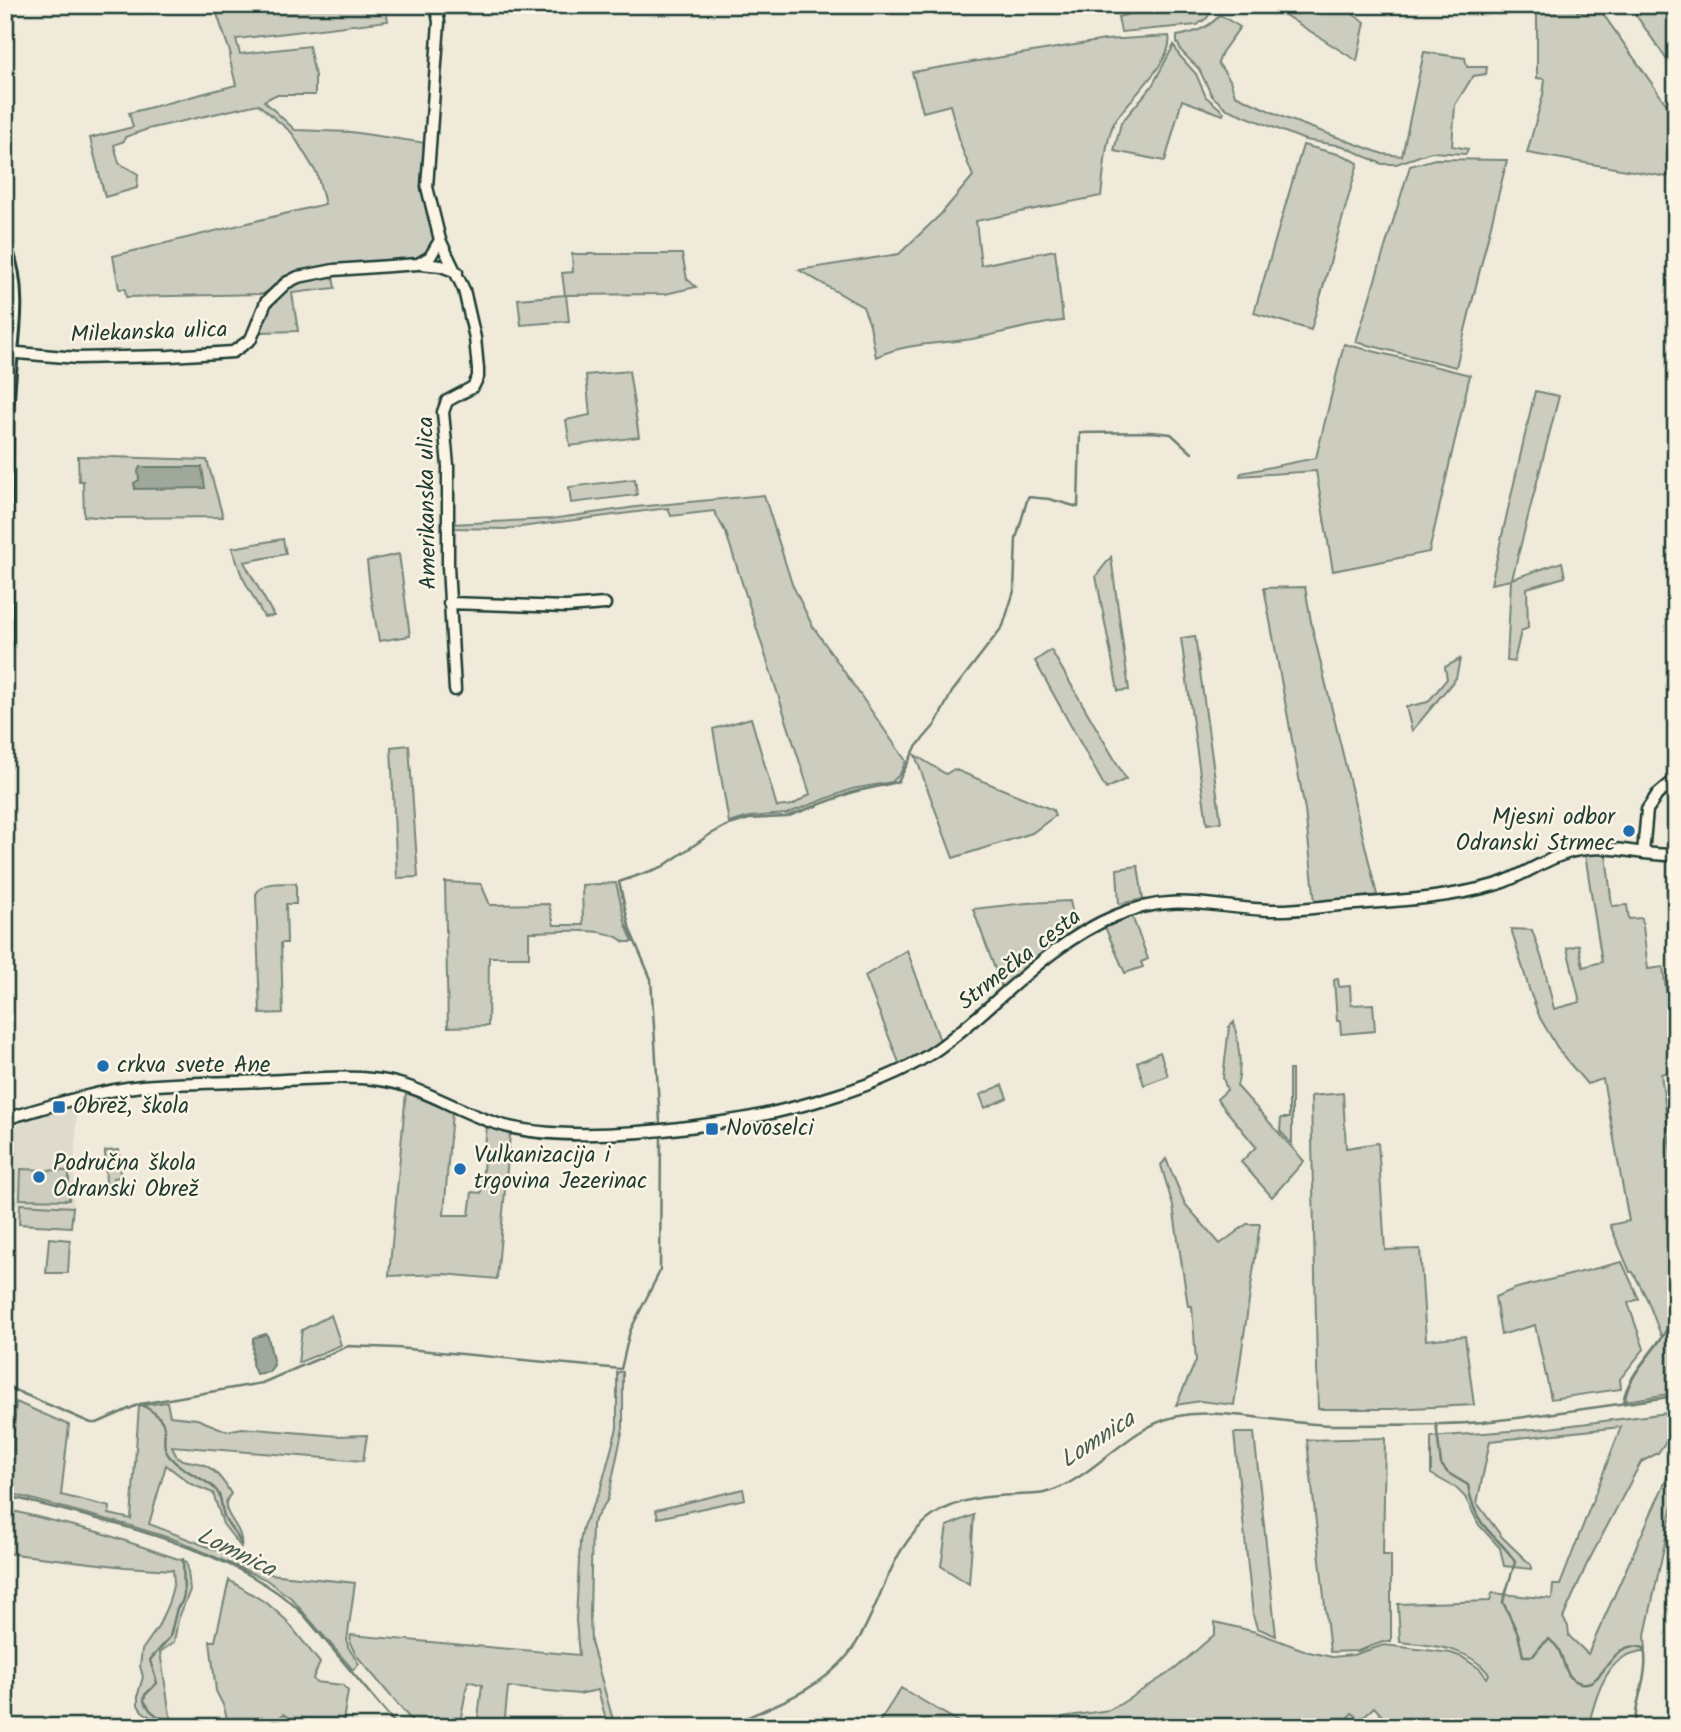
<svg xmlns="http://www.w3.org/2000/svg" width="1681" height="1732" font-family="Kalam,sans-serif">
	<style>
		.built { fill: #dedbcc }
		.green { fill: #cccdbf; stroke: #76857a; stroke-width: 2 }
		.water { fill: #9fa89a; stroke: #6c7d71; stroke-width: 2 }
		.lines { fill: none; stroke-linecap: round; stroke-linejoin: round }
		.stream { stroke: #6c7d71; stroke-width: 2.5 }
		.minor-casing { stroke: #1f3d34; stroke-width: 15 }
		.major-casing { stroke: #1f3d34; stroke-width: 18 }
		.minor { stroke: #fcf5e5; stroke-width: 10 }
		.major { stroke: #fcf5e5; stroke-width: 12 }
		.poi-dot { fill: #1f6fb2; stroke: #fcf5e5; stroke-width: 2.5 }
		.labels { text-anchor: middle; dominant-baseline: central; stroke-width: 5; stroke-linejoin: round; paint-order: stroke }
		.street-label { font-size: 23px; fill: #1f3d34; stroke: #fcf5e5 }
		.poi-label { font-size: 23px; fill: #1f3d34; stroke: #fcf5e5; text-anchor: start }
		.water-label { font-size: 24px; font-style: italic; fill: #455d53; stroke: #fcf5e5 }
	</style>
	<rect width="100%" height="100%" fill="#efeada"/>
	<filter id="ink" filterUnits="userSpaceOnUse"><feTurbulence type="fractalNoise" baseFrequency=".0143" numOctaves="2"/><feDisplacementMap in="SourceGraphic" scale="14" xChannelSelector="R" yChannelSelector="G"/><feConvolveMatrix kernelMatrix="1 2 1 2 8 2 1 2 1" color-interpolation-filters="sRGB"/></filter>
	<g filter="url(#ink)">
		<!-- built -->
		<path class="built" d="M77,1104L73,1207L5,1203V1133L33,1117Z"/>
		<!-- green -->
		<path class="green" d="M214,5H385L388,21L236,39L240,54L309,46L315,76V95H275L264,101L295,130L351,132L426,143L421,180L437,238L426,254L414,259L332,266L295,275L263,294L126,297L125,289H119L113,256L325,204L317,174L292,133L258,104L148,129L125,137L124,141L114,145L119,163L138,174L137,188L105,197L90,138L133,127L129,113L236,85L229,56L231,55Z
			M505,5H567L506,15Z
			M1164,5H1215L1207,18L1197,25L1121,32L1118,17Z
			M1269,5H1338L1365,22L1357,61Z
			M1537,5H1578L1577,12L1598,7L1667,105L1676,107V162L1667,177L1527,153L1543,95L1545,79L1537,78Z
			M1629,5H1676V73Z
			M1220,15L1240,27L1222,52L1218,63L1230,80L1235,95L1285,118L1383,154L1402,156L1424,52L1465,58L1467,67H1487L1486,74L1473,76L1455,105L1452,146L1468,149L1466,154L1431,152L1396,164H1382L1343,146L1305,140L1227,109L1212,96L1199,69L1182,52L1177,42V36C1194,33 1209,28 1220,15Z
			M1169,36C1175,60 1127,101 1115,121C1105,139 1104,175 1101,196L976,221L981,265L1055,250L1063,321C1032,324 1003,333 972,339C940,344 905,343 876,357L870,325L863,307L799,270L899,254L941,214L973,176L962,149L950,105L923,112L912,72L1105,40Z
			M1174,45L1179,55L1196,74L1206,97L1224,112L1223,115L1182,100L1165,161L1114,151L1121,123L1152,86Z
			M1303,145L1345,156L1358,163L1311,330L1254,313Z
			M1435,159L1507,160L1456,367L1356,342L1410,166Z
			M572,254H682L687,279L696,287L665,294L566,295L569,321L521,325L518,299L565,295L562,273L573,272Z
			M333,277L335,288L292,293L298,331L260,332C273,291 289,278 333,277Z
			M1344,344L1470,375L1429,552L1333,571L1316,471L1240,476L1241,473L1316,458Z
			M629,371L639,437L570,446L566,420L590,415L586,375Z
			M1535,391L1559,396L1512,579L1562,562L1565,577L1527,588L1528,628L1521,631L1514,662L1507,661L1511,580L1491,584Z
			M78,456L207,460L223,517L109,518L84,516L83,481H79Z
			M635,479L637,495L571,503L569,487Z
			M764,495L792,584L812,625L906,761L900,774L892,782L852,789L786,814L749,817L729,823L713,729L751,718L777,807L793,805L810,794L726,533L714,511L671,516L668,508L505,529L452,528V524L551,519L636,507Z
			M283,539L286,554L244,562L274,616L264,617L242,576L232,548Z
			M399,554L410,636L379,641L371,597L367,561Z
			M1111,557L1129,690L1118,691L1096,576Z
			M1305,587L1312,627L1377,895L1315,902L1305,810L1264,588Z
			M1195,636L1221,822L1207,824L1181,638Z
			M1051,650L1126,779L1106,789L1035,661Z
			M1460,659L1456,678L1412,731L1406,707L1428,702L1447,679L1445,667Z
			M409,745L418,877L397,878L391,747Z
			M915,755L946,774L954,769L1053,810L1055,816L1032,833L953,858Z
			M1585,854H1606L1612,906L1627,905L1629,919L1642,918L1648,969L1663,967L1676,1065V1070L1661,1074L1676,1189V1393L1625,1401C1628,1377 1649,1357 1662,1338L1647,1299L1633,1272H1630L1610,1225L1629,1221L1603,1079L1587,1084L1560,1052L1540,1018L1530,992L1511,929L1532,930L1543,962L1554,1009L1580,1002L1567,948L1579,945L1583,967L1602,962Z
			M1138,866L1143,899L1119,904L1117,869Z
			M445,882L481,884L490,905L549,904L554,925H583L582,885L616,883L626,925L633,942H624C608,925 553,932 529,932V957H489L488,1026L448,1027Z
			M296,883V904H286L287,943H281L283,1013L260,1014L256,894C263,880 281,884 296,883Z
			M1070,901L1076,929L1002,988L973,909L1027,903Z
			M1132,916L1148,959L1141,962L1143,967L1125,973L1105,927Z
			M907,950L940,1041L900,1065L865,976Z
			M1338,979L1339,987L1350,986L1351,1005L1373,1004L1375,1031L1341,1034L1340,1021H1337L1334,980Z
			M1234,1022C1238,1044 1243,1065 1237,1086L1304,1161L1272,1197L1241,1162L1256,1147L1217,1099L1227,1090L1223,1078L1229,1027Z
			M1160,1052L1168,1076L1144,1085L1137,1062Z
			M1289,1070H1292V1144L1280,1131L1281,1118H1289Z
			M1002,1085L1007,1098L985,1108L980,1095Z
			M406,1092L452,1111L444,1215H469L472,1192L481,1193L487,1125L510,1135L497,1279L444,1274L389,1276Z
			M1343,1093L1346,1148L1378,1143L1385,1250L1420,1249L1426,1340L1465,1336L1474,1405L1391,1409H1318L1311,1096Z
			M119,1150L120,1177L113,1178V1187L106,1188L105,1151Z
			M1166,1159L1185,1204L1220,1244L1247,1224H1260L1234,1405L1200,1401L1176,1405L1196,1361L1192,1306H1188L1173,1206L1161,1165Z
			M21,1169L69,1171V1200L20,1199Z
			M20,1204L73,1207L71,1227L19,1224Z
			M49,1238L70,1240L68,1273H46Z
			M1622,1262L1639,1299L1628,1303L1644,1349L1620,1379L1621,1389L1551,1399L1535,1325L1501,1335L1495,1297L1517,1288Z
			M331,1315L341,1345L298,1363L302,1330Z
			M617,1372H623V1428L608,1499L592,1524L590,1615L591,1642L615,1727H608L598,1690L579,1694L508,1687L504,1727H477L482,1685L468,1681L459,1727H417L356,1655L350,1643L351,1635L579,1655L576,1620L580,1542L583,1526L600,1491L617,1428Z
			M16,1402L69,1425L61,1495L110,1507L109,1514L131,1519L139,1406L167,1402L170,1416L197,1419L227,1431L242,1428L339,1436L367,1435L363,1461L172,1446L177,1458C186,1462 195,1461 204,1465C215,1469 226,1484 231,1494C214,1512 245,1524 241,1547L223,1524L213,1493L191,1484L166,1465L149,1524L234,1557L270,1574L355,1583L347,1641L348,1647L359,1664L353,1670L291,1598L265,1579L179,1541L131,1526L5,1492V1483L10,1484Z
			M1676,1412V1439L1669,1437L1658,1453L1641,1462L1586,1566L1563,1618L1568,1626L1569,1636L1588,1654L1676,1458V1491L1645,1635L1646,1650C1639,1652 1630,1653 1624,1657C1602,1670 1594,1704 1588,1727H1392L1374,1707L1360,1720L1352,1713L1339,1727H1061L1062,1717L1109,1710L1119,1705L1175,1669L1215,1634V1622L1256,1632L1309,1652L1332,1657L1353,1655L1384,1645L1451,1653L1462,1657L1480,1669L1487,1678L1489,1674C1467,1646 1433,1646 1400,1642L1398,1604L1490,1601L1492,1593L1552,1599L1553,1585H1560L1621,1427L1490,1441L1477,1503L1502,1537L1531,1565V1569L1504,1566L1500,1548L1479,1525L1465,1497L1456,1488L1431,1474V1437L1549,1428Z
			M1234,1433H1254L1276,1636L1257,1628L1253,1615Z
			M1385,1438L1383,1555H1391V1642H1383L1358,1651L1330,1652L1307,1440Z
			M743,1489L745,1499L658,1518L656,1510Z
			M5,1509L102,1533L187,1562L190,1590L178,1620L174,1642L160,1652L170,1715L179,1727H164L142,1711L138,1705V1694L143,1677L140,1666L142,1650L158,1627L168,1604L174,1583L173,1570L125,1567L5,1553Z
			M974,1515L969,1584L941,1566L947,1526Z
			M229,1580L268,1604L286,1620L320,1663L313,1678L315,1682L343,1685L348,1691L342,1727H286L287,1716L284,1714L280,1717L282,1727H229L224,1707L216,1691L210,1641H215Z
			M901,1688L964,1725L968,1727H876Z"/>
		<!-- water -->
		<path class="water" d="M140,467H202L205,488L135,489L134,483L139,480L138,471Z
			M266,1334L268,1337L274,1365L269,1372L256,1374L252,1364L253,1338Z"/>
		<g class="lines">
			<!-- stream -->
			<path class="stream" d="M660,1122L651,979L630,930L619,882L662,867L709,835L726,826L749,819L786,817L853,792L898,782L916,747L935,725L952,692L1003,626L1014,591L1016,539L1028,497L1049,499L1078,507L1080,433L1152,432L1171,434L1192,453
				M5,1386L91,1423H97L140,1404C181,1425 155,1438 169,1456C181,1471 199,1475 213,1487C223,1495 220,1505 224,1516C228,1526 237,1533 241,1544
				M1623,1402C1628,1375 1649,1357 1664,1334C1669,1326 1672,1317 1676,1308
				M140,1404L262,1383L348,1346L397,1348L621,1369L630,1331L660,1271L661,1135
				M1436,1423L1441,1464L1448,1473L1468,1485C1470,1497 1475,1513 1482,1523C1492,1537 1507,1547 1515,1562L1503,1602L1518,1634L1523,1656H1533L1541,1646L1549,1639C1552,1642 1555,1644 1557,1647C1565,1658 1563,1679 1581,1683C1606,1688 1609,1637 1644,1648C1650,1675 1634,1700 1635,1727
				M5,1495C97,1520 235,1546 303,1614L398,1727
				M171,1727L151,1711L144,1701L145,1695L157,1683L150,1660L170,1637L177,1608L182,1602L184,1594L183,1559
				M726,1727C767,1707 817,1693 847,1656C882,1613 886,1547 934,1515C960,1498 987,1496 1017,1495C1025,1494 1036,1495 1044,1493C1094,1480 1124,1429 1174,1417C1219,1406 1287,1425 1336,1425C1384,1424 1434,1426 1482,1422C1547,1415 1611,1405 1676,1396"/>
			<defs>
				<path id="minor" d="M436,5L439,22L427,187L440,240L464,290L475,338L478,369V377L473,387L447,401L443,412L448,466V566L455,690
					M421,264L441,266L457,272
					M6,352L77,358L170,356L233,352L251,339L266,302L286,283L298,277L334,270L418,264L430,257L440,240
					M449,603L566,607L605,604
					M1643,853L1647,810L1657,795L1676,779
					M5,1119C50,1106 96,1091 142,1086C183,1082 225,1083 266,1081C304,1079 343,1075 380,1080C423,1086 456,1111 495,1123C554,1143 662,1132 723,1122C785,1113 889,1085 939,1048C997,1006 1047,944 1115,916C1175,891 1210,908 1271,910C1294,911 1318,907 1341,905C1394,901 1447,899 1498,884C1526,875 1550,855 1579,850C1611,844 1644,856 1676,855"/>
				<path id="major" d="M5,249C24,297 8,352 7,402C4,483 5,565 5,646"/>
			</defs>
			<!-- minor casing -->
			<use href="#minor" class="minor-casing"/>
			<!-- major casing -->
			<use href="#major" class="major-casing"/>
			<!-- minor -->
			<use href="#minor" class="minor"/>
			<!-- major -->
			<use href="#major" class="major"/>
		</g>
	</g>
	<!-- markers -->
	<g class="poi-dot">
		<circle cx="1629" cy="831" r="7"/>
		<circle cx="103" cy="1066" r="7"/>
		<rect x="52" y="1100" width="14" height="14" rx="3.5"/>
		<rect x="705" y="1122" width="14" height="14" rx="3.5"/>
		<circle cx="460" cy="1169" r="7"/>
		<circle cx="39" cy="1177" r="7"/>
	</g>
	<g class="labels">
		<!-- street labels -->
		<g class="street-label">
			<text transform="translate(149 333) rotate(-2)">Milekanska ulica</text>
			<text transform="translate(428 503) rotate(-91)">Amerikanska ulica</text>
			<text transform="translate(1020 960) rotate(-38)">Strmečka cesta</text>
		</g>
		<!-- poi labels -->
		<g class="poi-label">
			<text x="1615" y="818" text-anchor="end">Mjesni odbor<tspan x="1615" dy="26">Odranski Strmec</tspan></text>
			<text x="117" y="1066">crkva svete Ane</text>
			<text x="73" y="1107">Obrež, škola</text>
			<text x="726" y="1129">Novoselci</text>
			<text x="474" y="1156">Vulkanizacija i<tspan x="474" dy="26">trgovina Jezerinac</tspan></text>
			<text x="53" y="1164">Područna škola<tspan x="53" dy="26">Odranski Obrež</tspan></text>
		</g>
		<!-- water labels -->
		<g class="water-label">
			<text transform="translate(1098 1440) rotate(-33)">Lomnica</text>
			<text transform="translate(236 1553) rotate(26)">Lomnica</text>
		</g>
	</g>
	<!-- margin -->
	<rect width="1681" height="1732" fill="none" stroke="#fcf5e5" stroke-width="28"/>
	<rect x="14" y="14" width="1653" height="1704" fill="none" stroke="#1f3d34" stroke-width="2.5" filter="url(#ink)"/>
</svg>
